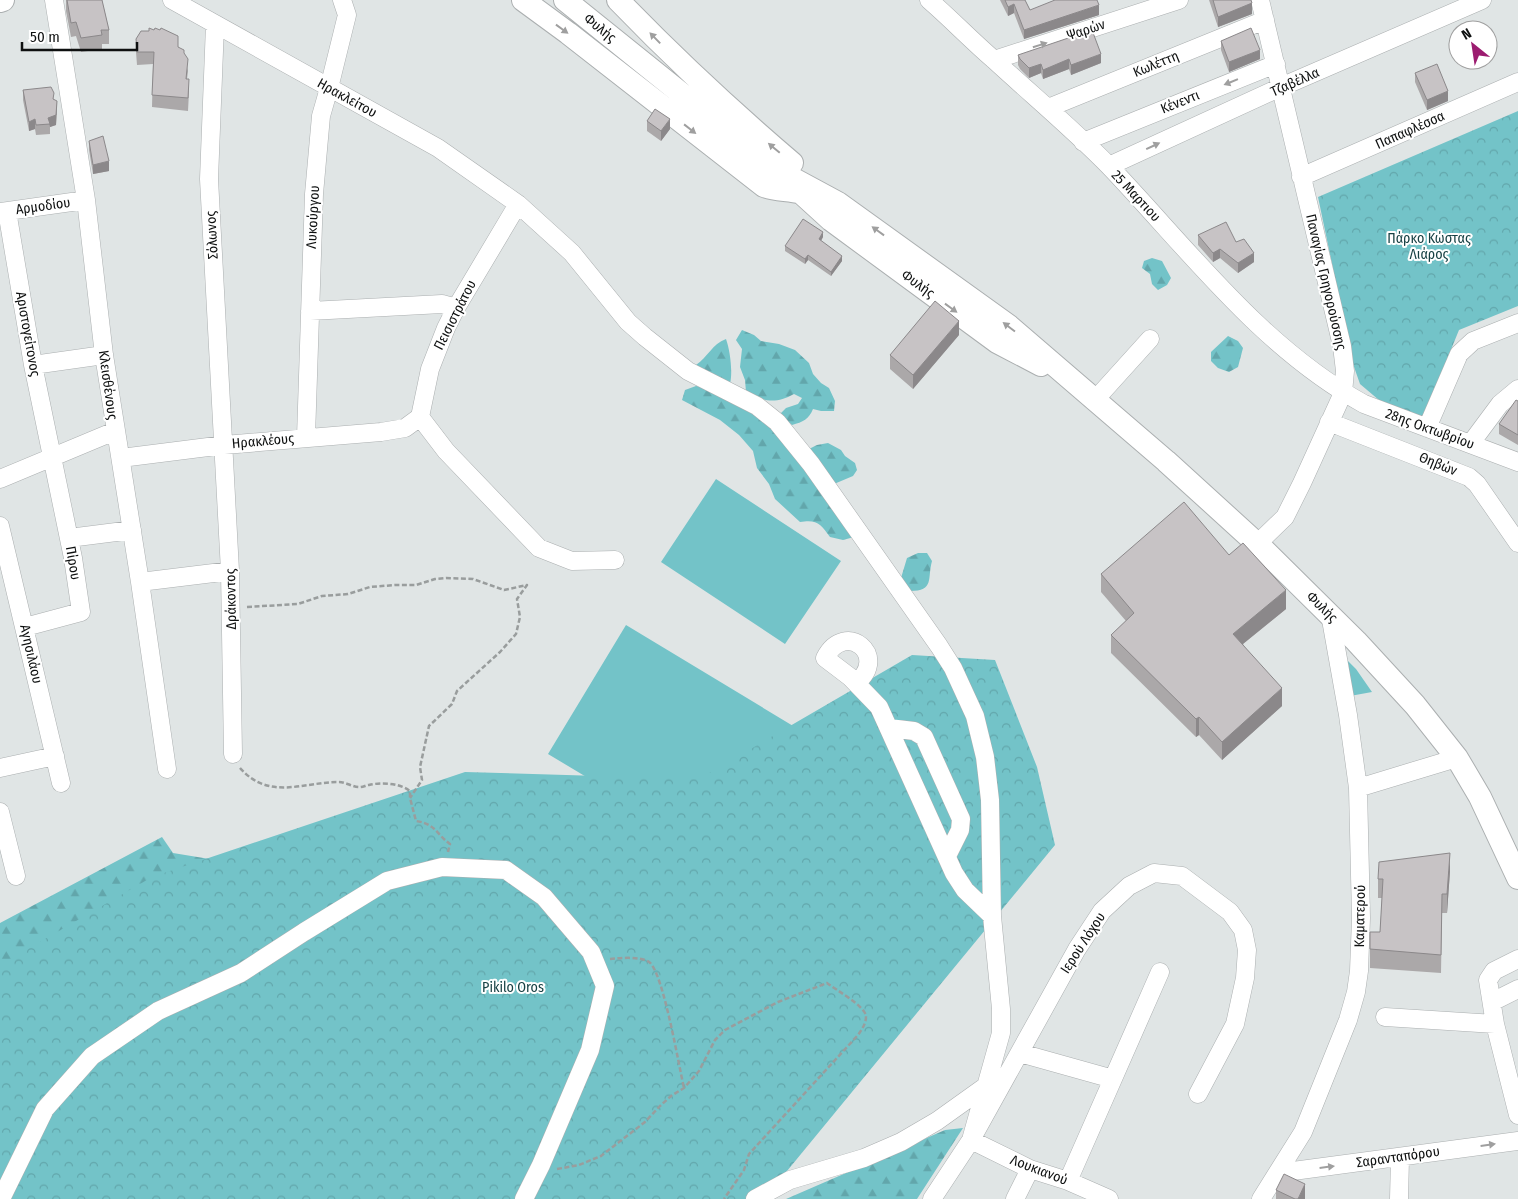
<svg xmlns="http://www.w3.org/2000/svg" width="1518" height="1199" font-family="'Fira Sans Condensed',sans-serif">
	<style>
		.grass { fill: #73c3c8 }
		.forest { fill: url(#forest-firs) }
		.park { fill: url(#park-crowns) }
		.lines { fill: none; stroke-linecap: round; stroke-linejoin: round }
		.minor-casing { stroke: #abafb0; stroke-width: 19 }
		.major-casing { stroke: #abafb0; stroke-width: 24 }
		.path { stroke: #999d9d; stroke-width: 2.5; stroke-dasharray: 5 2.5; stroke-linecap: butt }
		.minor { stroke: #fff; stroke-width: 18 }
		.major { stroke: #fff; stroke-width: 22 }
		.wall { fill: #aba8a9 }
		.shaded-wall { fill: #8b888a }
		.building { fill: #c7c3c5; stroke: #8b888a }
		.oneway { fill: #9f9f9f }
		.labels { text-anchor: middle; dominant-baseline: central; stroke-width: 4; stroke-linejoin: round; paint-order: stroke }
		.street-label { font-size: 14px; fill: #0e1010; stroke: #fff }
		.park-label { font-size: 14px; fill: #174144; stroke: #fff }
	</style>
	<defs>
		<pattern id="forest-firs" width="22" height="20" patternUnits="userSpaceOnUse" patternTransform="scale(1.25)"><rect width="22" height="20" fill="#73c3c8"/><path d="M5 1l3.5 6h-7zM16 11l3.5 6h-7z" fill="#62a6ab"/></pattern>
		<pattern id="park-crowns" width="20" height="18" patternUnits="userSpaceOnUse" patternTransform="scale(1.25)"><rect width="20" height="18" fill="#73c3c8"/><path d="M2 6a3 3 0 1 1 6 0M12 15a3 3 0 1 1 6 0" fill="none" stroke="#62a6ab"/></pattern>
	</defs>
	<rect width="100%" height="100%" fill="#e0e5e5"/>
	<!-- grass -->
	<path class="grass" d="M716,479L841,561L785,644L661,562Z
		M626,625L823,744L745,872L548,754Z
		M1347,660L1356,669L1372,692L1350,696L1346,670L1349,667Z"/>
	<!-- forest -->
	<path class="forest" d="M1152,258L1162,261L1171,278L1167,285L1158,290L1152,284L1150,274L1142,268L1144,261Z
		M742,330L754,335L761,341L779,344L795,350L809,363L813,374L821,383L829,388L835,401L834,411H821L813,409C809,419 803,422 792,425L779,415L786,408L798,404L802,398L794,394C776,404 764,402 746,392L745,380L740,367L742,349L736,340Z
		M1228,336L1238,341L1243,348L1238,367L1229,372L1218,368L1211,361V352Z
		M726,339C730,350 733,372 730,384L696,365C708,357 712,344 726,339Z
		M696,386L710,388L770,423L788,444L854,537L843,540L830,537C821,524 817,519 800,522L775,499L769,484L757,468L753,451L739,435L720,420L682,400L685,390Z
		M828,443L841,450L845,456L855,463L857,470L853,476L834,484L809,449L817,445Z
		M918,553H927L932,561C927,578 935,591 910,591L901,578L907,558Z
		M162,837L173,853L234,863L0,1170V923Z
		M963,1128L917,1199H786L945,1130Z"/>
	<!-- park -->
	<path class="park" d="M1518,111V306L1459,330L1423,418L1386,406L1360,384L1353,364L1318,197Z
		M912,655L995,660L1037,767L1055,845L764,1199H0V965L152,877L465,772L699,779Z"/>
	<g class="lines">
		<defs>
			<path id="minor" d="M54,0L86,200L104,355L140,582L167,769
				M172,0L438,148L518,204L572,253L628,322L645,337L688,371L757,406L777,422L811,464L939,646L953,668L975,716L985,757L990,800L992,916L1001,1009V1033L971,1140
				M929,0C951,19 971,40 993,59C1032,95 1073,129 1110,167C1189,250 1262,348 1364,404L1518,462
				M215,25L209,179L230,571L233,754
				M994,60L1179,0
				M1048,108L1265,20
				M1083,142L1276,64
				M1109,166L1281,87L1482,0
				M1301,177L1518,82
				M7,211L33,365L73,558L81,612L25,627
				M0,212L86,200
				M310,311L442,304L456,308
				M33,365L104,355
				M1094,401L1150,339
				M420,417L446,451L539,548L572,561L615,560
				M1329,422L1469,477L1477,484L1518,543
				M1427,428L1459,354L1473,341L1518,323
				M306,437L314,194L321,116L329,88L347,15L342,0
				M1471,443L1500,404L1518,389
				M121,458L224,445L381,432L405,428L420,417L430,369L446,328L456,308L518,204
				M0,479L115,431
				M0,526L61,783
				M69,538L132,530
				M1257,544L1285,517L1302,483L1343,393L1345,371L1342,346L1260,0
				M140,582L230,571
				M856,683C890,656 845,619 825,658L850,677L879,707L954,873L965,890L992,916
				M889,728L914,731L924,737L961,819L960,830L947,856
				M0,768L55,756
				M1358,788L1457,758
				M0,812L16,876
				M1518,959L1494,971L1488,980L1495,1024L1518,1115
				M1492,1002L1518,989
				M1385,1017L1495,1024
				M1020,1053L1113,1079
				M971,1140L1030,1169L1068,1181L1109,1199
				M1278,1173L1518,1141
				M1068,1181L1160,972
				M1,1199L45,1109L92,1056L158,1011L241,973L304,932L387,881L442,867L506,870L544,897L591,952L605,986L590,1050L541,1165L524,1199
				M755,1199L790,1180L864,1158L901,1142L937,1121L986,1086
				M932,1199L971,1140L1077,949L1102,911L1129,886L1154,873L1182,876L1230,912L1243,930L1247,950L1245,978L1235,1024L1198,1094
				M1015,1199L1030,1169
				M1261,1199L1303,1132L1348,1020L1356,992L1359,971L1361,918L1358,788L1348,715L1330,614
				M1399,1199L1400,1158"/>
			<path id="major" d="M523,0L568,33L764,186C776,191 789,189 802,193
				M565,0L775,169L831,220L997,342L1041,365
				M618,0C673,57 731,111 792,163
				M0,1L3,0
				M775,169L838,203L1009,326L1166,461L1265,551L1356,641L1415,705L1457,758L1480,797L1518,878"/>
		</defs>
		<!-- minor casing -->
		<use href="#minor" class="minor-casing"/>
		<!-- major casing -->
		<use href="#major" class="major-casing"/>
		<!-- path -->
		<path class="path" d="M247,607L298,604L322,596L348,594L370,587L395,585H416L435,579L446,578L473,579L504,590L527,585L517,599L520,617L516,634L500,652L457,691L452,704L429,726L420,767L422,780L410,798
			M240,768C269,801 303,782 339,782C346,782 354,788 361,787C364,787 366,785 369,785C381,782 400,783 410,791V798L416,821C436,824 436,834 450,844L448,852
			M610,959C620,958 640,956 649,962C663,971 679,1067 684,1088
			M557,1169L579,1165L601,1156L645,1122L660,1106L671,1096L684,1088L699,1071L715,1040L725,1030L778,1002L827,983C836,990 865,1006 866,1016C866,1024 862,1029 858,1035L749,1154L744,1170L724,1199"/>
		<!-- minor -->
		<use href="#minor" class="minor"/>
		<!-- major -->
		<use href="#major" class="major"/>
	</g>
	<!-- wall -->
	<path class="wall" d="M66,0H102L109,30V44H102V49L81,52L76,36L71,37L66,11Z
		M1000,0H1025L1030,10L1099,15L1024,39L1014,13L1008,16Z
		M1209,0H1251L1252,14L1218,27Z
		M136,39L178,47L184,54L188,71L187,79L189,92L188,111L152,107L153,64L137,65L136,52Z
		M1221,41L1260,59L1229,72L1221,50Z
		M1018,55L1101,63L1071,75L1069,69L1043,79L1041,73L1029,78L1020,69L1018,65Z
		M1415,73L1448,101L1427,110L1415,82Z
		M23,90L54,99L57,111L56,125L50,127V134L36,135L35,129L29,131L23,100Z
		M647,121L670,129L661,141L647,131Z
		M89,141L109,171L93,174L89,150Z
		M1198,235L1236,242L1254,262L1238,273L1220,258L1213,262L1198,245Z
		M823,237L821,241L842,261L831,276L808,260L805,264L785,251V246Z
		M959,335L913,389L890,369V355Z
		M1518,401V445L1499,434V424Z
		M1229,555L1286,609L1243,644L1282,706L1222,760L1199,735L1196,737L1111,653V635L1126,621L1101,592V574Z
		M1450,871L1447,913H1442L1441,973L1370,968V949L1380,932L1382,898H1378V879Z
		M1276,1190L1305,1199H1276Z"/>
	<!-- shaded-wall -->
	<path class="shaded-wall" d="M1252,3V14L1218,27V17Z
		M1014,4V13L1008,16V7Z
		M1099,5V15L1024,39V30Z
		M1260,50V59L1229,72V62Z
		M1101,54V63L1071,75V65Z
		M1069,59V69L1043,79V70Z
		M1041,64V73L1029,78V68Z
		M1448,91V101L1427,110V100Z
		M57,101L56,125L50,127L48,118Z
		M35,119V129L29,131V122Z
		M670,119V129L661,141V131Z
		M109,161V171L93,174V165Z
		M823,232V237L819,244V239Z
		M1220,249V258L1213,262V253Z
		M1254,253V262L1238,273V263Z
		M808,255V260L805,264V259Z
		M842,256V261L831,276V272Z
		M959,321V335L913,389V375Z
		M1286,590V609L1233,652V634Z
		M1282,688V706L1222,760V742Z
		M1199,717V735L1196,737V719Z
		M1450,853V871L1447,913V894Z
		M1305,1184V1199H1298Z"/>
	<!-- building -->
	<path class="building" d="M67,0H102L109,30H101L102,35L81,38L76,22L71,23Z
		M1005,0H1025L1030,10L1055,0H1097L1099,5L1024,30L1014,4L1008,7Z
		M1213,0H1251L1252,3L1218,17Z
		M149,28L154,30L155,28L160,30L161,28L178,36V47L184,50V53L188,59L186,79H189L188,98L152,95L154,52H137L136,39L141,31H149Z
		M1251,28L1260,50L1229,62L1221,41Z
		M1092,30L1101,54L1071,65L1069,59L1043,70L1041,64L1029,68L1020,59L1018,55Z
		M1437,64L1448,91L1427,100L1415,73Z
		M51,87L54,93L53,99L57,101L56,115L48,118L50,124L36,125L35,119L29,122L23,90Z
		M655,109L670,119L661,131L647,121Z
		M103,136L109,161L93,165L89,141Z
		M803,219L823,232L819,239L842,256L831,272L808,255L805,259L785,246Z
		M1226,222L1236,242L1244,239L1254,253L1238,263L1220,249L1213,253L1198,235Z
		M935,301L959,321L913,375L890,355Z
		M1516,400L1518,401V435L1499,424Z
		M1184,502L1229,555L1243,543L1286,590L1233,634L1282,688L1222,742L1199,717L1196,719L1111,635L1134,613L1101,574Z
		M1450,853L1447,894H1442L1441,955L1370,949V932H1380L1383,879H1378L1379,862Z
		M1284,1174L1305,1184L1298,1199H1295L1276,1190Z"/>
	<!-- one-way arrows -->
	<defs><path id="oneway-solid" d="M-6-.8H1V-3.2L6.5 0L1 3.2V.8H-6Z" transform="scale(1.25)"/></defs>
	<g class="oneway">
		<use href="#oneway-solid" transform="translate(562 29) rotate(36)"/>
		<use href="#oneway-solid" transform="translate(655 38) rotate(-134)"/>
		<use href="#oneway-solid" transform="translate(1040 45) rotate(-18)"/>
		<use href="#oneway-solid" transform="translate(1231 82) rotate(158)"/>
		<use href="#oneway-solid" transform="translate(690 129) rotate(38)"/>
		<use href="#oneway-solid" transform="translate(1153 146) rotate(-25)"/>
		<use href="#oneway-solid" transform="translate(774 148) rotate(-140)"/>
		<use href="#oneway-solid" transform="translate(878 231) rotate(-144)"/>
		<use href="#oneway-solid" transform="translate(951 308) rotate(36)"/>
		<use href="#oneway-solid" transform="translate(1009 327) rotate(-143)"/>
		<use href="#oneway-solid" transform="translate(1488 1145) rotate(-8)"/>
		<use href="#oneway-solid" transform="translate(1327 1167) rotate(-7)"/>
	</g>
	<g class="labels">
		<!-- street labels -->
		<g class="street-label">
			<text transform="translate(600 28) rotate(39)">Φυλής</text>
			<text transform="translate(1086 30) rotate(-18)">Ψαρών</text>
			<text transform="translate(1156 64) rotate(-22)">Κωλέττη</text>
			<text transform="translate(1295 82) rotate(-24)">Τζαβέλλα</text>
			<text transform="translate(347 98) rotate(29)">Ηρακλείτου</text>
			<text transform="translate(1180 102) rotate(-22)">Κένεντι</text>
			<text transform="translate(1410 130) rotate(-24)">Παπαφλέσσα</text>
			<text transform="translate(1136 196) rotate(47)">25 Μαρτιου</text>
			<text transform="translate(43 206) rotate(-8)">Αρμοδίου</text>
			<text transform="translate(313 217) rotate(-87)">Λυκούργου</text>
			<text transform="translate(212 235) rotate(-93)">Σόλωνος</text>
			<text transform="translate(1326 282) rotate(77)">Παναγίας Γρηγορούσσης</text>
			<text transform="translate(918 284) rotate(36)">Φυλής</text>
			<text transform="translate(455 315) rotate(-63)">Πεισιστράτου</text>
			<text transform="translate(28 334) rotate(80)">Αριστογείτονος</text>
			<text transform="translate(108 385) rotate(82)">Κλεισθένους</text>
			<text transform="translate(1430 429) rotate(20)">28ης Οκτωβρίου</text>
			<text transform="translate(263 441) rotate(-5)">Ηρακλέους</text>
			<text transform="translate(1438 464) rotate(22)">Θηβών</text>
			<text transform="translate(73 563) rotate(80)">Πίρου</text>
			<text transform="translate(231 599) rotate(-91)">Δράκοντος</text>
			<text transform="translate(1322 607) rotate(45)">Φυλής</text>
			<text transform="translate(31 654) rotate(77)">Αγησιλάου</text>
			<text transform="translate(1360 916) rotate(-89)">Καματερού</text>
			<text transform="translate(1083 943) rotate(-57)">Ιερού Λόχου</text>
			<text transform="translate(1398 1157) rotate(-8)">Σαρανταπόρου</text>
			<text transform="translate(1039 1170) rotate(21)">Λουκιανού</text>
		</g>
		<!-- park labels -->
		<g class="park-label">
			<text x="1429" y="238">Πάρκο Κώστας<tspan x="1429" dy="16">Λιάρος</tspan></text>
			<text x="513" y="987">Pikilo Oros</text>
		</g>
	</g>
	<!-- north arrow -->
	<g transform="translate(1473 45) rotate(330)"><circle r="24" fill="#ffffff" stroke="#9f9f9f"/>
	<path d="M0-4L9 19L0 12L-9 19Z" fill="#9c1c70"/>
	<text y="-8" font-size="14" font-weight="bold" text-anchor="middle" fill="#0e1010">N</text>
	</g>
	<!-- scale -->
	<path d="M22 42v8h115v-8" fill="none" stroke="#0e1010" stroke-width="2.5"/>
	<text x="30" y="42" font-size="15" fill="#0e1010" stroke="#ffffff" stroke-width="4" paint-order="stroke">50 m</text>
</svg>
